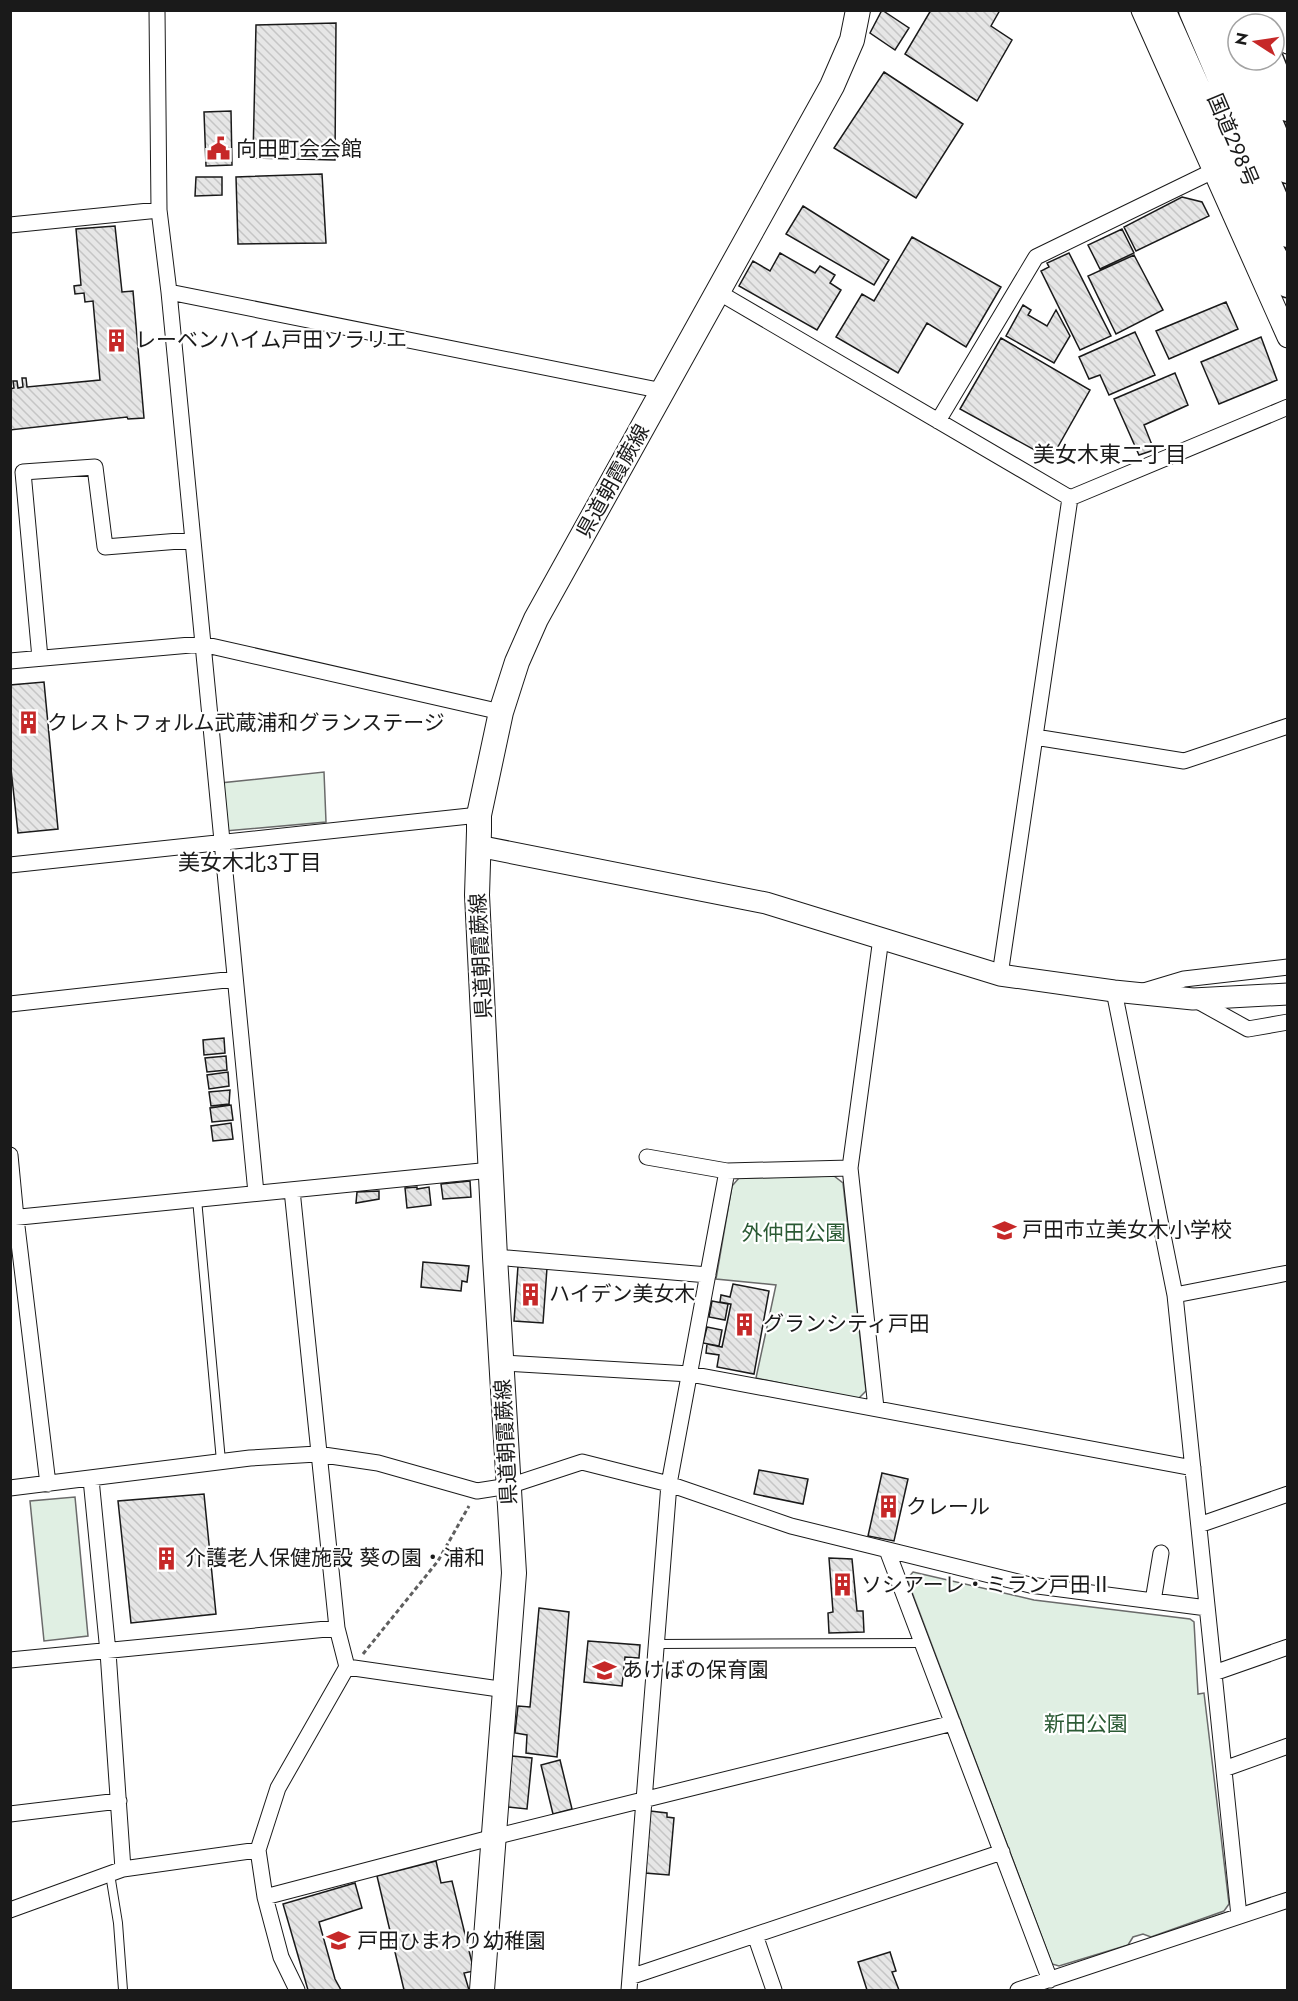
<svg xmlns="http://www.w3.org/2000/svg" width="1298" height="2001" font-family="Jost,'Noto Sans JP',sans-serif">
	<style>
		.park { fill: #e0efe3; stroke: #6a6a6a; stroke-width: 1.5 }
		.building { fill: url(#building-back-hatch); stroke: #1a1a1a; stroke-width: 1.5 }
		.lines { fill: none; stroke-linecap: round; stroke-linejoin: round }
		.lane-casing { stroke: #1a1a1a; stroke-width: 10 }
		.street-casing { stroke: #1a1a1a; stroke-width: 17 }
		.secondary-casing { stroke: #1a1a1a; stroke-width: 23 }
		.primary-casing { stroke: #1a1a1a; stroke-width: 26 }
		.highway-casing { stroke: #1a1a1a; stroke-width: 31 }
		.path { stroke: #5f5f5f; stroke-width: 3; stroke-dasharray: 4.5 3; stroke-linecap: butt }
		.lane { stroke: #fff; stroke-width: 8 }
		.street { stroke: #fff; stroke-width: 15 }
		.secondary { stroke: #fff; stroke-width: 21 }
		.primary { stroke: #fff; stroke-width: 24 }
		.highway { stroke: #fff; stroke-width: 28 }
		.labels { text-anchor: middle; dominant-baseline: central; stroke-width: 4.5; stroke-linejoin: round; paint-order: stroke }
		.street-label { font-size: 21px; fill: #1a1a1a; stroke: #fff }
		.poi-label { font-size: 21px; fill: #1a1a1a; stroke: #fff; text-anchor: start }
		.park-label { font-size: 21px; fill: #2b5a34; stroke: #fff }
		.neighbourhood-label { font-size: 22px; fill: #1a1a1a; stroke: #fff }
	</style>
	<defs>
		<pattern id="building-back-hatch" width="6" height="6" patternUnits="userSpaceOnUse" patternTransform="scale(1.5)"><rect width="6" height="6" fill="#e6e6e6"/><path d="M-1 5l2 2M0 0l6 6M5-1l2 2" fill="none" stroke="#c5c5c5"/></pattern>
	</defs>
	<rect width="100%" height="100%" fill="#fff"/>
	<!-- park -->
	<path class="park" d="M324,772L326,822L225,831L220,783Z
		M834,1176L843,1183L866,1391L858,1399L756,1378L776,1285L716,1279L732,1186L739,1178Z
		M75,1497L88,1636L44,1641L30,1501Z
		M913,1572L1034,1600L1190,1619L1194,1622L1198,1694L1204,1693L1229,1904L1224,1911L1151,1937L1143,1934L1133,1937L1128,1945L1059,1966L1052,1964L907,1579Z"/>
	<!-- building -->
	<path class="building" d="M882,10L909,28L895,50L870,33Z
		M931,10H1000L991,26L1012,40L977,101L905,54Z
		M336,23L335,160L253,158L256,25Z
		M884,72L963,124L916,198L834,148Z
		M231,111L232,165L206,166L204,112Z
		M322,174L326,243L238,244L236,177Z
		M196,177H222V195L195,196Z
		M1182,197L1202,202L1209,216L1136,251L1124,227Z
		M803,206L889,260L874,285L786,234Z
		M115,226L122,292L133,291L144,418L128,419L127,417L10,430V389L14,388L13,381H17L18,388L23,387L22,378H26L27,387L100,380L93,301L85,302L84,293L75,294L74,286L81,285L76,229Z
		M1122,229L1134,253L1100,269L1088,245Z
		M912,237L1001,287L966,347L927,323L898,373L836,337L862,294L874,301Z
		M780,253L815,273L820,266L835,275L830,283L841,290L817,330L739,286L753,261L770,271Z
		M1069,253L1111,336L1080,350L1041,271L1049,267L1047,263Z
		M1134,255L1163,310L1116,334L1088,276Z
		M1226,302L1238,329L1169,359L1156,331Z
		M1023,305L1031,310L1028,315L1047,326L1056,310L1070,336L1054,363L1006,336Z
		M1135,332L1155,375L1109,395L1100,375L1089,379L1079,357Z
		M1261,337L1277,380L1219,404L1201,362Z
		M1001,338L1090,390L1051,459L960,409Z
		M1175,373L1188,405L1144,425L1154,450L1139,455L1114,399Z
		M44,682L58,829L18,833L10,760V685Z
		M224,1038L225,1053L204,1055L203,1040Z
		M226,1056L227,1070L207,1072L205,1058Z
		M228,1072L229,1086L209,1089L207,1075Z
		M230,1090L229,1104L211,1106L209,1092Z
		M231,1105L233,1120L212,1122L210,1108Z
		M231,1123L233,1139L213,1141L211,1126Z
		M470,1181L471,1197L443,1199L441,1184Z
		M417,1187V1189L429,1187L431,1205L407,1208L405,1188Z
		M379,1191V1199L356,1203L357,1192Z
		M423,1262L469,1266L467,1282L462,1281L461,1291L421,1287Z
		M518,1266L547,1268L543,1323L514,1321Z
		M733,1284L769,1291L754,1374L717,1367L719,1355L706,1353L707,1344L722,1347L731,1304L720,1302L721,1295L730,1297Z
		M712,1301L728,1304L725,1320L709,1317Z
		M707,1327L722,1330L719,1346L703,1343Z
		M759,1470L808,1479L803,1504L754,1494Z
		M882,1473L908,1479L894,1541L868,1536Z
		M204,1494L216,1614L131,1623L118,1501Z
		M829,1558L852,1559L857,1611H863L864,1632L829,1633L828,1613L833,1612Z
		M539,1608L569,1612L557,1757L526,1753L527,1735L515,1733L518,1706L530,1707Z
		M588,1641L640,1645L639,1658L625,1657L622,1686L584,1682Z
		M512,1756L532,1758L527,1809L507,1807Z
		M560,1760L572,1809L553,1814L541,1765Z
		M650,1811L667,1813V1817L674,1818L669,1875L645,1873Z
		M436,1861L441,1883L452,1881L474,1971L464,1973L469,1990H404L377,1876Z
		M355,1883L362,1908L319,1922L335,1979L341,1990H308L283,1904Z
		M890,1952L896,1971L892,1972L899,1990H867L858,1962Z"/>
	<g class="lines">
		<defs>
			<path id="lane" d="M197,1199L221,1461
				M657,1644L923,1643
				M110,1874L118,1923L123,1990"/>
			<path id="street" d="M157,10L159,210L169,292L256,1193
				M10,225L159,210
				M169,292L663,391
				M718,292L1070,498L1288,407
				M938,421L1036,257L1213,171
				M40,658L23,472L95,467L105,547L192,540
				M10,661L202,644L501,712
				M1035,737L1184,761L1288,726
				M10,865L479,815
				M1000,975L1070,498
				M1114,991L1175,1295L1239,1916
				M1144,991L1184,979L1288,967
				M1194,999L1248,1029L1288,1022
				M10,1004L235,979
				M10,1155L16,1218L48,1484
				M647,1157L727,1171
				M292,1190L337,1628L347,1667
				M10,1218L491,1170
				M495,1257L708,1275
				M1175,1295L1288,1273
				M502,1363L690,1374L1193,1468
				M876,1408L850,1168L881,938
				M91,1479L108,1652L123,1869
				M10,1488L250,1458L317,1454L378,1463L477,1491L509,1486L582,1462L669,1484L791,1526L1030,1585L1207,1608
				M1199,1525L1288,1494
				M887,1550L1050,1980
				M1153,1601L1161,1553
				M10,1660L337,1628
				M1214,1673L1288,1647
				M1224,1769L1288,1746
				M10,1814L119,1801
				M265,1897L494,1837L953,1723
				M10,1910L123,1869L258,1850
				M755,1935L774,1990
				M630,1977L1002,1852
				M297,1990L281,1957L265,1897L258,1850L278,1788L347,1667L506,1690
				M629,1990L669,1484L727,1171L850,1168
				M1018,1990L1288,1900"/>
			<path id="secondary" d="M1142,10L1288,337
				M1274,10L1288,43
				M478,846L766,903L1000,975L1114,991L1193,999L1288,994"/>
			<path id="primary" d="M482,1990L514,1573L495,1257L477,895L479,831V815L501,712L517,662L536,619L832,86L852,40L858,10"/>
			<path id="highway" d="M1161,10L1263,239L1288,283
				M1193,10L1288,233
				M1220,10L1238,51
				M1249,10L1255,24
				M1242,60L1288,169
				M1269,60L1288,107"/>
		</defs>
		<!-- lane casing -->
		<use href="#lane" class="lane-casing"/>
		<!-- street casing -->
		<use href="#street" class="street-casing"/>
		<!-- secondary casing -->
		<use href="#secondary" class="secondary-casing"/>
		<!-- primary casing -->
		<use href="#primary" class="primary-casing"/>
		<!-- highway casing -->
		<use href="#highway" class="highway-casing"/>
		<!-- path -->
		<path class="path" d="M363,1654L438,1561L469,1506"/>
		<!-- lane -->
		<use href="#lane" class="lane"/>
		<!-- street -->
		<use href="#street" class="street"/>
		<!-- secondary -->
		<use href="#secondary" class="secondary"/>
		<!-- primary -->
		<use href="#primary" class="primary"/>
		<!-- highway -->
		<use href="#highway" class="highway"/>
	</g>
	<!-- icons -->
	<defs>
		<symbol id="civic-bare" viewBox="-9 -9 18 18"><path d="M-.6-6.5H3V-4.5H.6V-3L4-1V1h2V6H-6V1h2V-1L-.6-3ZM-1.2 2.5V6h2.4V2.5Z" fill="#c62828" stroke="#fff" stroke-width="2.5" paint-order="stroke"/></symbol>
		<symbol id="building-bare" viewBox="-9 -9 18 18"><path d="M-4-6H4V6H1V3H-1V6H-4ZM-2.5-4.3h1.7v1.8h-1.7ZM.8-4.3h1.7v1.8H.8ZM-2.5-1h1.7V.8h-1.7ZM.8-1h1.7V.8H.8Z" fill="#c62828" stroke="#fff" stroke-width="2.5" paint-order="stroke"/></symbol>
		<symbol id="school-bare" viewBox="-9 -9 18 18"><path d="M0-5L7-2L0 1L-7-2ZM-4 1L0 2.5L4 1V4Q0 6-4 4Z" fill="#c62828" stroke="#fff" stroke-width="2.5" paint-order="stroke"/></symbol>
	</defs>
	<g fill-rule="evenodd">
		<use href="#civic-bare" x="202" y="132" width="33" height="33"/>
		<use href="#building-bare" x="100" y="324" width="33" height="33"/>
		<use href="#building-bare" x="12" y="706" width="33" height="33"/>
		<use href="#school-bare" x="988" y="1214" width="33" height="33"/>
		<use href="#building-bare" x="514" y="1278" width="33" height="33"/>
		<use href="#building-bare" x="728" y="1308" width="33" height="33"/>
		<use href="#building-bare" x="872" y="1490" width="33" height="33"/>
		<use href="#building-bare" x="150" y="1542" width="33" height="33"/>
		<use href="#building-bare" x="826" y="1568" width="33" height="33"/>
		<use href="#school-bare" x="588" y="1654" width="33" height="33"/>
		<use href="#school-bare" x="322" y="1924" width="33" height="33"/>
	</g>
	<g class="labels">
		<!-- street labels -->
		<g class="street-label">
			<text transform="translate(1233 140) rotate(67)">国道298号</text>
			<text transform="translate(613 481) rotate(-61)">県道朝霞蕨線</text>
			<text transform="translate(481 956) rotate(-93)">県道朝霞蕨線</text>
			<text transform="translate(506 1442) rotate(-93)">県道朝霞蕨線</text>
		</g>
		<!-- poi labels -->
		<g class="poi-label">
			<text x="236" y="149">向田町会会館</text>
			<text x="135" y="340">レーベンハイム戸田ソラリエ</text>
			<text x="47" y="723">クレストフォルム武蔵浦和グランステージ</text>
			<text x="1022" y="1230">戸田市立美女木小学校</text>
			<text x="549" y="1294">ハイデン美女木</text>
			<text x="763" y="1324">グランシティ戸田</text>
			<text x="906" y="1507">クレール</text>
			<text x="185" y="1558">介護老人保健施設 葵の園・浦和</text>
			<text x="861" y="1585">ソシアーレ・ミラン戸田Ⅱ</text>
			<text x="622" y="1670">あけぼの保育園</text>
			<text x="357" y="1941">戸田ひまわり幼稚園</text>
		</g>
		<!-- park labels -->
		<g class="park-label">
			<text x="794" y="1233">外仲田公園</text>
			<text x="1086" y="1724">新田公園</text>
		</g>
		<!-- neighbourhood labels -->
		<g class="neighbourhood-label">
			<text x="1110" y="454">美女木東二丁目</text>
			<text x="250" y="862">美女木北3丁目</text>
		</g>
	</g>
	<!-- border -->
	<rect width="1298" height="2001" fill="none" stroke="#1a1a1a" stroke-width="24"/>
	<!-- north arrow -->
	<g transform="translate(1256 42) rotate(282)"><circle r="28" fill="#ffffff" stroke="#a3a3a3" stroke-width="1.5"/>
	<path d="M0-4.5L10 22L0 15L-10 22Z" fill="#c62828"/>
	<text y="-9" font-size="16" font-weight="bold" text-anchor="middle" fill="#1a1a1a">N</text>
	</g>
</svg>
